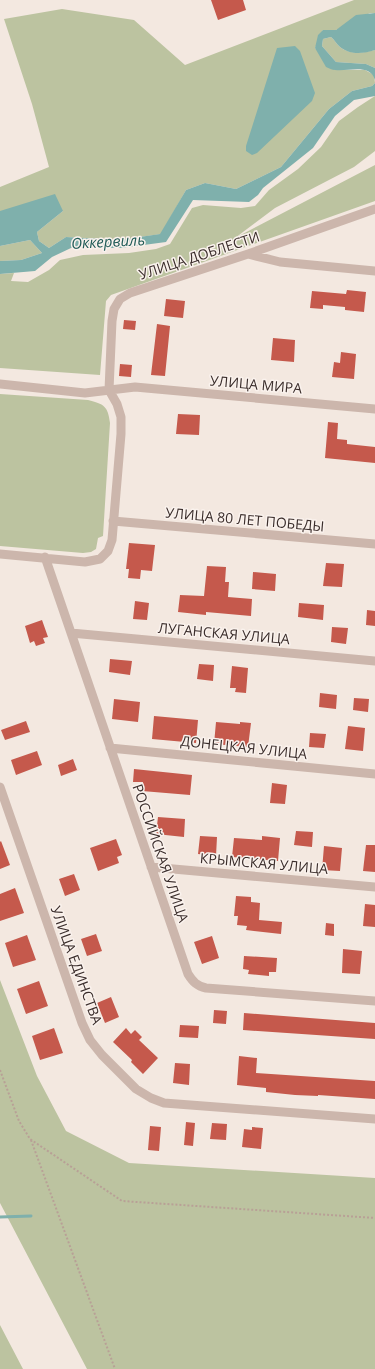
<svg xmlns="http://www.w3.org/2000/svg" width="375" height="1369" font-family="'Open Sans',sans-serif">
	<style>
		.green { fill: #bcc3a0 }
		.water { fill: #7fb0ac }
		.lines { fill: none; stroke-linecap: round; stroke-linejoin: round }
		.stream { stroke: #7fb0ac; stroke-width: 3 }
		.building { fill: #c5594c }
		.path { stroke: #b8a096; stroke-width: 2; stroke-dasharray: 2 2; stroke-linecap: butt }
		.minor { stroke: #ccb6ac; stroke-width: 9 }
		.labels { text-anchor: middle; dominant-baseline: central; stroke-width: 3; stroke-linejoin: round; paint-order: stroke }
		.street-label { font-size: 14px; fill: #3a2d2b; stroke: #faf2ed }
		.water-label { font-size: 15px; font-style: italic; fill: #205b57; stroke: #faf2ed }
	</style>
	<rect width="100%" height="100%" fill="#f3e8e0"/>
	<!-- green -->
	<path class="green" d="M354,0H375V13H370L336,30H323L315,48L335,70H365L374,75L375,83L372,86L352,91L329,109L281,167L236,189L205,183L186,190L161,234L119,240L66,237L49,248L39,241L37,232L63,211H0V187L49,167L32,104L4,19L62,9L134,20L185,65Z
		M331,37C335,40 336,44 340,47C350,55 363,53 375,50V68L366,64L336,62L322,46L323,39Z
		M375,96V151L354,167L275,208L235,238L375,165V201L111,295L106,301L100,375L0,368V274L14,273L11,281L28,282L49,270L60,260L83,255L129,253L156,249L170,244L192,208L203,205L241,208L255,206L269,190L298,169L321,147L339,121L358,107Z
		M30,240L42,253L21,260L0,261V246Z
		M0,394L88,400C104,404 108,406 110,423L103,536L98,538L96,549L91,552L83,553L0,546Z
		M0,980L37,1076L66,1131L129,1163L375,1178V1369H87L0,1203Z
		M0,1325L23,1369H0Z"/>
	<!-- water -->
	<path class="water" d="M375,13V50C363,54 350,55 340,47C336,44 335,40 331,37L323,39L322,46L336,62L366,64L375,68V80C370,63 348,72 335,70C332,70 329,68 326,67L315,48L318,35L323,30H336L356,15Z
		M295,46L300,51L315,93L312,101L257,153L252,155L246,151V146L277,48Z
		M375,83V96L354,100L335,116L313,148L263,188L258,195L249,202L193,200L166,242L121,248H71L52,257L35,271L0,274V261L21,260L42,253L30,240L0,246V211L55,194L63,211L37,232L39,241L49,248L66,237L119,240L160,234L186,190L205,183L236,189L281,167L329,109L352,91L372,86Z"/>
	<g class="lines">
		<!-- stream -->
		<path class="stream" d="M0,1217L31,1216"/>
	</g>
	<!-- building -->
	<path class="building" d="M211,0H243L246,10L218,20Z
		M347,290L366,292L364,312L345,310V307L323,305V309L310,308L312,291L346,294Z
		M166,299L185,301L183,318L164,316Z
		M124,320L136,321L135,330L123,329Z
		M157,324L170,326L165,376L151,375Z
		M273,338L295,340L294,362L271,360Z
		M341,352L356,354L354,379L332,377L334,362L340,363Z
		M120,364L132,365L131,377L119,376Z
		M178,414L200,415L199,435L176,434Z
		M328,422L338,423L337,439L347,440V444L375,447V463L325,458Z
		M129,543L155,545L152,571L141,570L140,579L128,578L129,569H126Z
		M326,563L344,564L342,587L323,586Z
		M207,566L226,567L225,582H229L228,597L252,599L251,616L206,612V615L178,612L180,595L204,596Z
		M253,572L276,574L275,591L252,589Z
		M135,601L149,603L147,620L133,619Z
		M299,603L324,605L323,620L298,617Z
		M367,610L375,611V626L366,625Z
		M42,620L48,637L43,638L45,643L36,646L34,641L30,643L25,626Z
		M332,627L348,628L346,644L331,642Z
		M110,659L132,661L130,675L109,672Z
		M199,664L214,665L213,681L197,679Z
		M232,666L248,668L246,693L235,692L236,688H230Z
		M320,693L337,695L336,709L319,707Z
		M354,698L369,699L368,712L353,710Z
		M114,699L140,702L138,722L112,719Z
		M154,716L198,720L196,743L152,739Z
		M26,721L30,732L5,740L1,730Z
		M216,722L240,724V722L251,723L248,747L214,744Z
		M348,726L365,728L363,751L345,749Z
		M310,733L326,734L324,748L309,747Z
		M37,751L42,765L16,775L11,760Z
		M73,759L77,770L61,776L58,765Z
		M134,769L192,775L190,795L142,791L143,782H133Z
		M272,783L287,785L285,804L270,803Z
		M158,817L185,819L184,837L156,834Z
		M296,831L313,832L312,847L294,845Z
		M200,836L217,837L216,856L198,854Z
		M262,836L280,838L278,861L232,857L234,838L262,840Z
		M116,839L122,855L117,857L119,863L98,871L90,848Z
		M1,841L10,865L0,869V842Z
		M366,845H375V872L363,871Z
		M324,846L342,848L340,871L322,870Z
		M74,874L80,890L65,896L59,879Z
		M15,888L24,913L0,921V894Z
		M236,896L251,897V902L260,903L259,920L282,922L281,934L246,930L247,926L237,925L238,916H234Z
		M365,904L375,905V927L363,926Z
		M326,923L334,924V936L325,935Z
		M96,934L102,951L87,956L81,939Z
		M27,935L36,960L13,967L5,943Z
		M212,936L219,958L202,964L194,942Z
		M343,949L362,951L360,974L342,973Z
		M244,956L277,958L276,972H269V976L248,974L249,970L243,969Z
		M39,981L48,1006L26,1014L17,989Z
		M111,997L119,1017L105,1023L97,1003Z
		M214,1010L227,1011L226,1024L213,1023Z
		M244,1013L375,1023V1039L243,1030Z
		M180,1025L199,1026L198,1038L179,1037Z
		M54,1028L63,1053L40,1060L32,1036Z
		M126,1028L131,1034L135,1030L142,1037L139,1040L158,1058L143,1074L131,1062L132,1060L113,1042Z
		M239,1056L257,1058L256,1073L375,1081V1099L318,1095V1096L295,1095L266,1092V1088L237,1085Z
		M175,1063L190,1064L189,1085L173,1083Z
		M186,1122L195,1123L193,1146L184,1145Z
		M212,1123L227,1124L226,1140L210,1139Z
		M150,1126L161,1127L159,1151L148,1150Z
		M252,1127L263,1128L261,1149L242,1147L244,1129L252,1130Z"/>
	<g class="lines">
		<!-- path -->
		<path class="path" d="M0,1070L19,1121L30,1139L122,1201L375,1218
			M31,1140L115,1369"/>
		<!-- minor -->
		<path class="minor" d="M248,254L280,262L375,271
			M0,384L85,393L135,387L375,409
			M113,521L375,544
			M0,554L85,562L100,559L108,551L112,540L121,434V417L117,404L109,390L112,321L114,309L120,299L130,293L248,254L375,209
			M45,557L188,974C193,982 197,986 206,988L375,1001
			M71,633L375,661
			M110,748L375,774
			M0,787L82,1023L90,1040L102,1055L136,1089L151,1098L164,1103L375,1119
			M151,867L375,887"/>
	</g>
	<g class="labels">
		<!-- street labels -->
		<g class="street-label">
			<text transform="translate(199 255) rotate(-18)">УЛИЦА ДОБЛЕСТИ</text>
			<text transform="translate(256 384) rotate(5)">УЛИЦА МИРА</text>
			<text transform="translate(245 519) rotate(5)">УЛИЦА 80 ЛЕТ ПОБЕДЫ</text>
			<text transform="translate(224 633) rotate(5)">ЛУГАНСКАЯ УЛИЦА</text>
			<text transform="translate(244 747) rotate(6)">ДОНЕЦКАЯ УЛИЦА</text>
			<text transform="translate(161 853) rotate(71)">РОССИЙСКАЯ УЛИЦА</text>
			<text transform="translate(264 863) rotate(5)">КРЫМСКАЯ УЛИЦА</text>
			<text transform="translate(77 965) rotate(70)">УЛИЦА ЕДИНСТВА</text>
		</g>
		<!-- water labels -->
		<g class="water-label">
			<text transform="translate(108 241) rotate(-3)">Оккервиль</text>
		</g>
	</g>
</svg>
